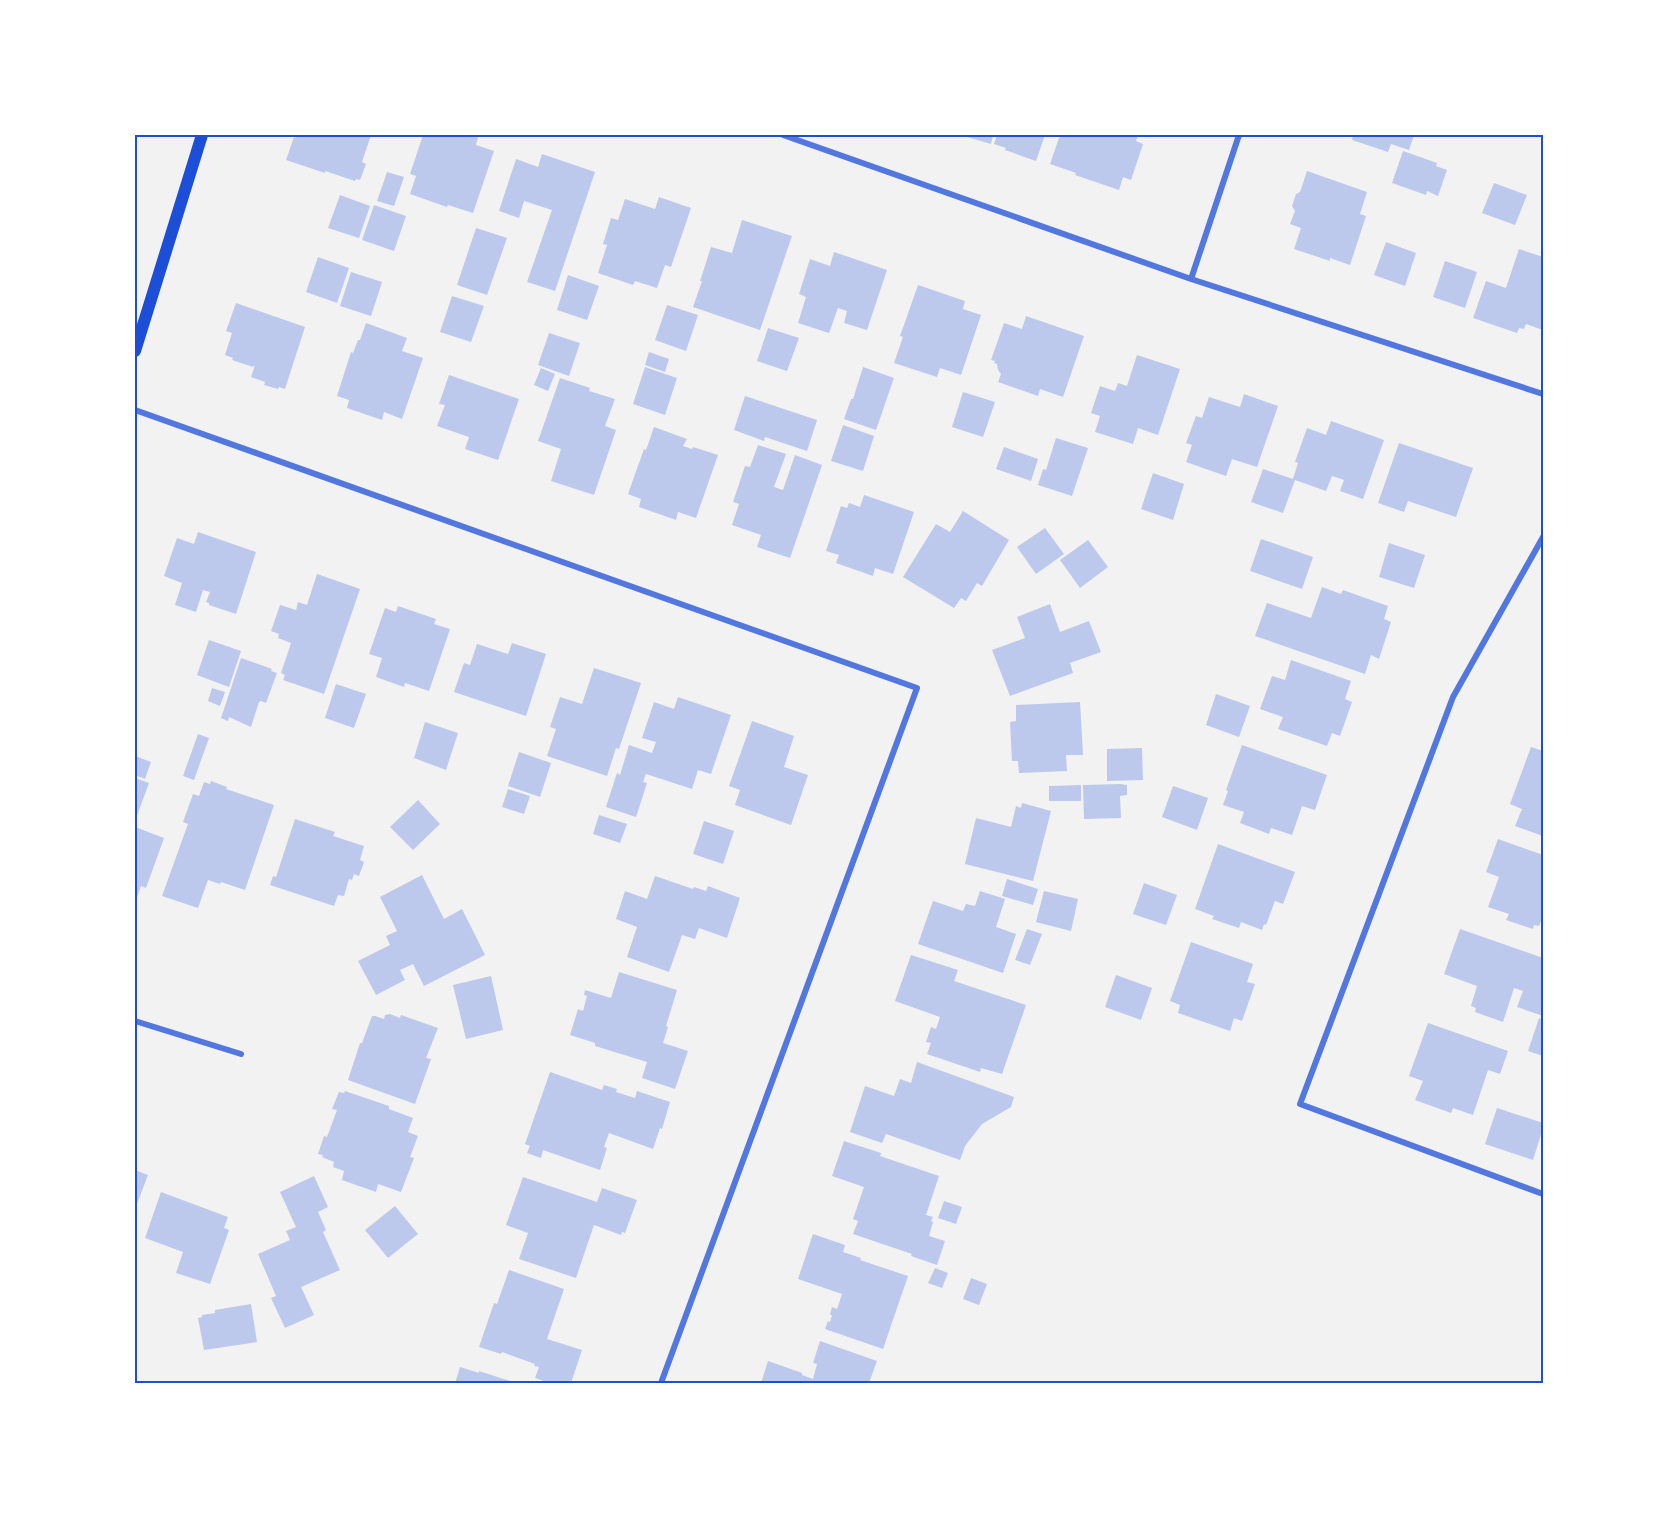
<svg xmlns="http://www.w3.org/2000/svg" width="1678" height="1518" font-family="Roboto,sans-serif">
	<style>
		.building { fill: #bdc9ec }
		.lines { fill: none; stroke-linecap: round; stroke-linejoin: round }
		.minor { stroke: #5277de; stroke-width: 6 }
		.secondary { stroke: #1d4ed8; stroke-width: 12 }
		.neatline { fill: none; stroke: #1d4ed8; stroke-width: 2 }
	</style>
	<rect width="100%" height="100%" fill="#f2f2f2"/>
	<!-- building -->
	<path class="building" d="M297,135H371L362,162L366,164L360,180L356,179L355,181L325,171V173L286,160L294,137L296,138Z
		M423,135H472L478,137L476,145L494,151L473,213L448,205L447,207L410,194L416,176L410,174Z
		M960,135H993L991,144Z
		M997,135H1045L1036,161L1005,150L1006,148L994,144Z
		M1060,135H1138L1136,141L1143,144L1131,180L1123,177L1119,190L1075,175L1076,173L1050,164Z
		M1353,135H1414L1409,150L1391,144L1388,152L1352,140Z
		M1403,151L1437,163L1436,166L1447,170L1438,196L1427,191L1426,195L1392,183Z
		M542,154L595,172L555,291L527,282L552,210L524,201L519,218L499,211L516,159L538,167Z
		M1307,171L1367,192L1360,214L1366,216L1350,265L1330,258V261L1294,249L1301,228L1290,224L1295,211L1292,206L1296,194L1300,192Z
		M387,172L404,177L394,206L377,201Z
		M1494,183L1527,195L1515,225L1482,213Z
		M340,195L370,206L359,238L328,228Z
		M659,197L691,208L671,267L665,265L657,288L635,281L633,285L598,273L607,245L603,244L611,218L618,220L625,199L655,209Z
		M374,205L406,216L394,251L362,240Z
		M742,220L792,236L760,330L693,307L702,281H700L711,247L732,253Z
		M476,228L507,238L487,295L457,285Z
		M1386,242L1416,253L1405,286L1374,275Z
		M1519,249L1543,257V330L1526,324L1524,329L1519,328L1517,333L1473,318L1486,281L1506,288Z
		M834,252L887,270L867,330L844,323L847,311L838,308L829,333L798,323L806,297L799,294L810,259L830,266Z
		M318,257L349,268L337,303L306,292Z
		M1445,261L1477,272L1465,308L1433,297Z
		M351,272L382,282L371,316L340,306Z
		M568,275L599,286L587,320L557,310Z
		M918,285L965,301L963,309L981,315L961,375L940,368L937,377L894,363L903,337L900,336Z
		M452,296L484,306L471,342L440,332Z
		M236,303L305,327L285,389L279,387L278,389L264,385L265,382L251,377L255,365L253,367L232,360L233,358L225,355L232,333L226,331Z
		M667,305L698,315L686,351L655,340Z
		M1026,316L1084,336L1063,397L1040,389L1038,396L998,382L1001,374L998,370L997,364L994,363L995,361L991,360L1004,323L1022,329Z
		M366,323L407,338L402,351L423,358L402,419L384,412L382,420L347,408L349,400L337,396L351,352L353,353L358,340H360Z
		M768,328L799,338L787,371L757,361Z
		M549,333L580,343L569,376L538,365Z
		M649,352L669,359L665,372L645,365Z
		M1137,355L1180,369L1158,435L1138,428L1133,444L1095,432L1100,416L1091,413L1100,386L1115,391L1118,383L1127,386Z
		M645,367L677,378L665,415L633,404Z
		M863,367L894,378L876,430L844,419L851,399H853Z
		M541,368L555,374L548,391L534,385Z
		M449,375L519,399L498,460L465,449L469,437L437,426L445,405L439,404Z
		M560,378L590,388L589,391L615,399L605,426L616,430L594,495L551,481L561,449L538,441Z
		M963,392L995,402L983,437L952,427Z
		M1244,394L1278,406L1257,467L1232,459L1226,476L1186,462L1192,445L1186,443L1196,416L1202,418L1209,397L1240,407Z
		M745,396L817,420L807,451L765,437L764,441L734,430Z
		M1331,421L1384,440L1363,499L1340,491L1344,480L1332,476L1326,491L1295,480L1283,513L1251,502L1263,469L1293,479L1298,463L1295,462L1307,428L1326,435Z
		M843,425L874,436L863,471L831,461Z
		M654,427L687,439L683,446L692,449L693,447L718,455L696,518L678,512L676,520L639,507L641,499L628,494L644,449L646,450Z
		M1056,438L1088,448L1072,496L1038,485L1043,469L1046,470Z
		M1399,443L1473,468L1456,517L1408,501L1404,512L1378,503Z
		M758,445L786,454L774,487L783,490L795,455L822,465L790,558L757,547L761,535L732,525L739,504L733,502L745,466L750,467Z
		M1004,447L1038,459L1031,481L996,469Z
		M1153,473L1184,484L1173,520L1141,509Z
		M864,495L914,512L893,574L875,568L873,576L836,563L839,555L826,551L841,506L847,508L849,503L860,507Z
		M963,511L1009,540L982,586L977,583L966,601L961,598L954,608L903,577L936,524L950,532Z
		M1045,528L1064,554L1036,574L1017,547Z
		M198,532L256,552L236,614L209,605V603L206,602L210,592L203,590L196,612L175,605L182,583L164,576L177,538L194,544Z
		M1261,539L1313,557L1302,589L1250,571Z
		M1088,540L1108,567L1080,588L1060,560Z
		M1389,543L1425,555L1414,588L1379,577Z
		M317,574L360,589L324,694L283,680L285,675L281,673L291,643L278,638L279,634L271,631L280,605L296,610L298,602L307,605Z
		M1322,587L1341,594L1343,590L1388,606L1384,619L1391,622L1379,659L1371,655L1365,674L1255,636L1267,603L1311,618Z
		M1050,604L1060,632L1089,621L1101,652L1070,663L1073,673L1010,696L992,650L1025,638L1017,617Z
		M398,606L436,619L434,624L450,629L429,691L405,683L404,687L376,677L382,658L369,654L385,608L396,612Z
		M209,640L241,651L229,687L197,675Z
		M512,643L546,654L526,716L454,692L464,663L470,665L477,644L508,654Z
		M241,658L272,669L271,671L277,673L266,703L261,701L259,702L251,727L229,717L228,721L221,718Z
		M1291,660L1351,681L1345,699L1352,702L1340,736L1332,733L1327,746L1278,729L1283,717L1260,709L1272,676L1285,680Z
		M594,668L641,683L619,749L616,748L607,776L547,756L556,729L550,727L560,697L582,704Z
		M336,684L366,694L354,728L325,718Z
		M212,688L225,692L220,706L208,701Z
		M1216,694L1250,706L1239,737L1206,725Z
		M678,697L731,715L711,774L698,770L692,789L646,774L643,782L647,783L636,817L606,807L617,773L620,775L629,745L652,753L656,742L642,738L654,702L674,709Z
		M1080,702L1083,755H1066L1067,771L1019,773L1018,761H1012L1010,722L1016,721V705Z
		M752,721L794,736L784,767L808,775L791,825L735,805L740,790L729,786Z
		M425,722L458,733L446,770L414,758Z
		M198,734L209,738L194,780L183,776Z
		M1242,745L1327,775L1315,810L1302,806L1292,835L1271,828L1269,834L1240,823L1244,812L1223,805L1228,791L1226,790Z
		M1531,747L1543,751V836L1515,826L1522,809L1510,804Z
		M1142,748L1143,780L1107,781V749Z
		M519,752L551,763L540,797L508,786Z
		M135,756L151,762L145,779L135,775Z
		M135,778L149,783L135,821Z
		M211,781L227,787L226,789L274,805L245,890L221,882L220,884L208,880L198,908L162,896L188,824L183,822L193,794L199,796L204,782L210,784Z
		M1120,784L1127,785V795L1120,796L1121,818L1084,819L1083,785Z
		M1081,785V801H1049V786Z
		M1173,786L1208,798L1197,830L1162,817Z
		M508,789L530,796L524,814L502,807Z
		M418,800L440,824L413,850L390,827Z
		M1022,803L1051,811L1033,881L965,864L976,818L1011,827L1016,806L1021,808Z
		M599,815L627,824L620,843L593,834Z
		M295,819L335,832L333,836L364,846L360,860L364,862L359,876L354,874L352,880L349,879L344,896L338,895L334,906L270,885L273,876L276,877Z
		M704,821L734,831L723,864L693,854Z
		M135,827L164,838L146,888L141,886L135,903Z
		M1498,839L1543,855V921H1541L1539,926L1534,925L1533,929L1506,920L1509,914L1488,907L1499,877L1486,872Z
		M1218,844L1295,872L1283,904L1275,901L1266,925L1264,924L1262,930L1241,922L1239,928L1212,919L1214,916L1195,909Z
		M422,875L444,919L462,909L485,955L424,986L413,964L400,970L405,980L376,995L358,961L390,945L386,936L397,931L380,897Z
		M655,876L693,889L694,887L706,891L708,886L740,898L727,938L699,928L695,939L682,935L669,972L627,957L637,927L616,919L625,891L647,899Z
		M1007,879L1038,889L1033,905L1002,896Z
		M1144,883L1177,895L1166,925L1133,914Z
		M980,891L1005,899L996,927L1016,934L1003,973L918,944L933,901L963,911L966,904L975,906Z
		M1044,891L1078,899L1071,931L1036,922Z
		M1027,929L1042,934L1030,965L1015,960Z
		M1460,929L1543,958V1016L1517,1007L1523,991L1514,988L1503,1022L1475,1012L1476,1008L1471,1006L1477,986L1444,974Z
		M1191,942L1253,964L1247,982L1255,984L1242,1021L1234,1018L1230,1031L1178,1013L1180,1005L1170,1001Z
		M911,955L958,970L954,981L1026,1005L1002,1074L981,1068L980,1072L927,1054L931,1043L926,1042L931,1027L936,1029L940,1017L895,1001Z
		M619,972L677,990L666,1026L668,1027L663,1043L688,1051L675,1089L642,1078L647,1062L595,1046V1043L570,1035L578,1009L583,1011L587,996L584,995L585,990L611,998Z
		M1116,975L1152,988L1141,1020L1105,1007Z
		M491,976L503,1030L466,1039L453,985Z
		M390,1014L400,1018L401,1015L438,1028L426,1058L431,1059L415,1104L348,1080L360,1043H362L372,1016H375L384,1019L385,1015Z
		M1539,1018L1543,1020V1056L1528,1051Z
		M1428,1023L1508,1051L1500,1074L1488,1070L1473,1115L1453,1108L1451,1113L1415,1100L1423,1081L1409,1076Z
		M917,1062L1014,1097L1011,1107L982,1124L965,1146L960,1160L886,1134L882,1143L850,1132L865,1086L894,1096L900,1079L911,1083Z
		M550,1072L602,1090L604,1085L617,1089L616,1092L635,1098L637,1091L670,1102L662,1129L660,1128L653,1149L609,1133L604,1147L607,1148L600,1170L543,1150L541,1158L527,1153L530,1146L525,1144Z
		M345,1091L389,1106V1109L413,1118L408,1132L418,1136L410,1157L414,1158L401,1192L378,1184L376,1192L342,1180L344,1171L333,1167L334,1162L322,1157L323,1155L318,1154L324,1136L327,1137L337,1110L332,1109L339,1092L344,1093Z
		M1497,1108L1543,1123V1128L1533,1160L1485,1144Z
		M844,1141L881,1153L880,1156L939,1176L926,1215L933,1217L931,1221L933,1222L929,1236L945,1241L937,1265L911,1256L912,1254L853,1234L858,1221L853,1219L864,1187L832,1176Z
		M135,1170L148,1175L135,1209Z
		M314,1176L328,1207L318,1212L326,1230L323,1232L340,1270L301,1287L314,1315L285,1328L271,1298L276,1296L258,1254L290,1240L286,1231L296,1227L280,1192Z
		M523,1177L597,1202L602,1188L637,1200L625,1233L622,1232L621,1235L594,1225L576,1278L519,1259L528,1233L506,1225Z
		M161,1192L228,1217L224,1228L229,1230L210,1284L176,1273L183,1252L145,1238Z
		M944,1201L962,1207L956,1224L938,1218Z
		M395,1206L418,1234L388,1258L365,1230Z
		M813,1234L845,1245L843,1252L861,1258L860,1260L908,1276L883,1349L825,1329L828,1321L830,1322L832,1315H830L832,1307L837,1309L842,1294L798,1279Z
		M935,1268L948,1273L942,1288L928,1283Z
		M509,1270L564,1289L547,1339L582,1350L571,1383H550L535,1378L539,1367L534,1366L535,1364L502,1352L501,1354L479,1347L494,1303L497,1304Z
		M971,1278L987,1284L979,1305L963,1299Z
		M251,1304L257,1342L204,1350L198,1318L202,1317V1315L215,1313V1310Z
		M820,1341L877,1361L869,1383H761L768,1361L802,1373V1375L813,1379L817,1364L813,1363Z
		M460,1367L479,1373V1371L516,1383H455Z"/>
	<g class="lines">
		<!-- minor -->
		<path class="minor" d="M783,135L1191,279L1543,394
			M1191,279L1239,135
			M135,410L917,688L661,1383
			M1543,537L1453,697L1300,1104L1543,1194
			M135,1021L241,1054"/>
		<!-- secondary -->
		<path class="secondary" d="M135,351L202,135"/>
	</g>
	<!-- border -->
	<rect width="1678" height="1518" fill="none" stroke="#ffffff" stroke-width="273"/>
	<rect x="136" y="136" width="1406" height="1246" class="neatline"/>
</svg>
